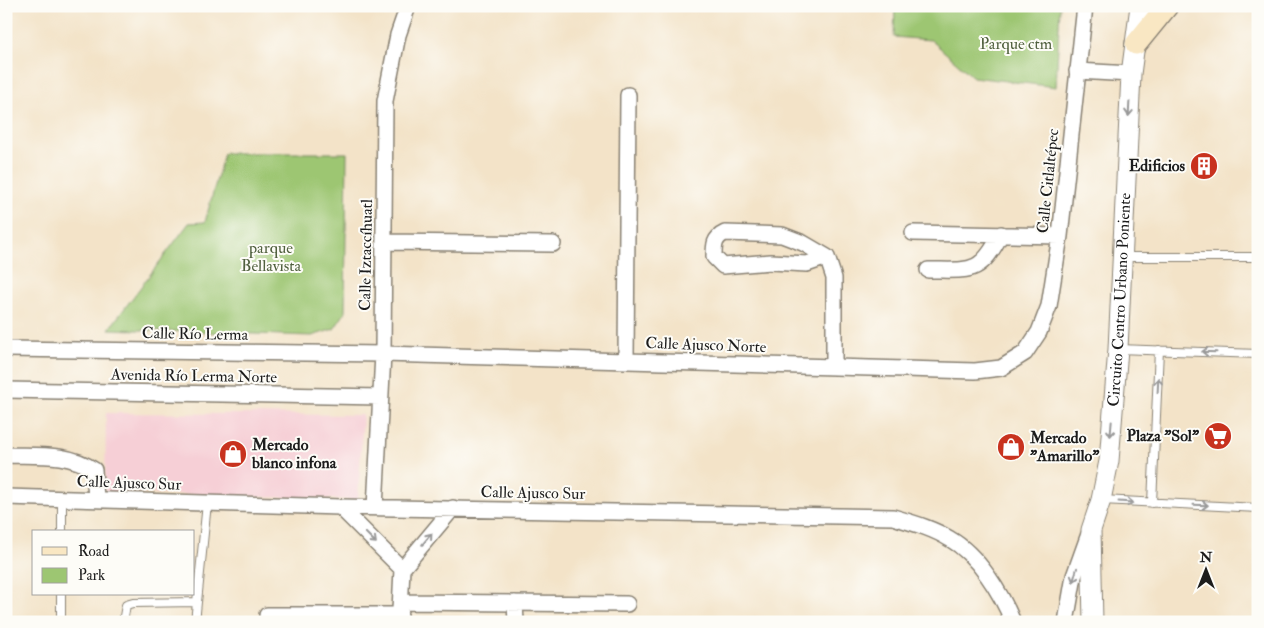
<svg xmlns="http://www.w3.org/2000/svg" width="1264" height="628" font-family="'IM FELL Double Pica',serif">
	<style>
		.built { fill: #f6cfd6 }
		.green { fill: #9dc672; stroke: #5c7147 }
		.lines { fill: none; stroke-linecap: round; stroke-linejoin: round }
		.service-casing { stroke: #888072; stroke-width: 10 }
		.minor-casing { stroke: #888072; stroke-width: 18 }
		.tertiary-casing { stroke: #888072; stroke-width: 21 }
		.secondary-casing { stroke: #888072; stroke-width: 24 }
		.service { stroke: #fff; stroke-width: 8 }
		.minor { stroke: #fff; stroke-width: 15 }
		.tertiary { stroke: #fff; stroke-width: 19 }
		.secondary { stroke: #f9e7c3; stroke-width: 21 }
		.oneway { stroke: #999 }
		.labels { text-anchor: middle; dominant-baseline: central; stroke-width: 4; stroke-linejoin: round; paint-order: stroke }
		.park-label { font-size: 16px; fill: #50603e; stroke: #fdfcf7 }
		.poi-label { font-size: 16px; font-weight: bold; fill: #1c1c1c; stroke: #fdfcf7; text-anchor: end }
		.street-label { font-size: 16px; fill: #1c1c1c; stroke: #fdfcf7 }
	</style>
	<rect width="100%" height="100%" fill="#fdfcf7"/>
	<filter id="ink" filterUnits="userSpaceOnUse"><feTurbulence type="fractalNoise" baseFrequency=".02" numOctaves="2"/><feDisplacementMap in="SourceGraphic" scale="10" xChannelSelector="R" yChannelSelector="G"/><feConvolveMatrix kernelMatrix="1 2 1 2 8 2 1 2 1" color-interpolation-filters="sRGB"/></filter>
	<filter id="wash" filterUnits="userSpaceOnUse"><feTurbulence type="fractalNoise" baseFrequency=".0096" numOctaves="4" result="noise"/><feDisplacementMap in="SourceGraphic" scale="20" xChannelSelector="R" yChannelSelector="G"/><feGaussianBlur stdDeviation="1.12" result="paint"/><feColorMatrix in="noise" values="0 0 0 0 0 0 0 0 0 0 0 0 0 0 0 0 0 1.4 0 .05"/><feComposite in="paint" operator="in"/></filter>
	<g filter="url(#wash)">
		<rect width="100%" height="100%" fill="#f3e3c8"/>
		<!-- built -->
		<path class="built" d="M106,413L363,415L358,500L105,492Z"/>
		<!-- green -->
		<path class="green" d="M895,6H1060L1056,87L973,77L931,40L894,37Z
			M224,153H347L345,313L334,329L312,336L109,329L189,223L205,222Z"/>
	</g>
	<g filter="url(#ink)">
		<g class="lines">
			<defs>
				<path id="service" d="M1123,257H1258
					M1118,349L1258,354
					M1102,500L1258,508
					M1152,503L1159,350
					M62,532V499
					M61,622V594
					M123,622L126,605L133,603L197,602
					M195,622L207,503"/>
				<path id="minor" d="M1077,71L1131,74
					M913,233L1060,236
					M385,242L553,244
					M827,257L807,264L771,262L723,266L714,257C714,245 714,238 725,233L782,235L803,243L827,257L834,278V367
					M928,270C971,270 980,275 1001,234
					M6,349L383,354L975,371L1001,368L1025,353L1039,332L1049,306L1060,236L1085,6
					M626,360L628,95
					M6,390L380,397
					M6,455C37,456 68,452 94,470L96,499
					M6,497L340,507L893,517C913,523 932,528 950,539C978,555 1001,593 1013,622
					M340,507L402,569
					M375,508L383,354L385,101L398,35L408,6
					M401,602L627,604
					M515,603L516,622
					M400,610L402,569L453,508
					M267,615H400
					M1066,622L1074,576L1089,534"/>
				<g id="tertiary">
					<path id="s1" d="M1093,622L1091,530L1101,500L1109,461L1118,349L1131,74L1140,6"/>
				</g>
				<path id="secondary" d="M1136,44L1167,6"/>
			</defs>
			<!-- service casing -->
			<use href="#service" class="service-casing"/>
			<!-- minor casing -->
			<use href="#minor" class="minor-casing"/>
			<!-- tertiary casing -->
			<use href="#tertiary" class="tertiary-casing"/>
			<!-- secondary casing -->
			<use href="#secondary" class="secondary-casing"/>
			<!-- service -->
			<use href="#service" class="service"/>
			<!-- minor -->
			<use href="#minor" class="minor"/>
			<!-- tertiary -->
			<use href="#tertiary" class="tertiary"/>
			<!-- secondary -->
			<use href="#secondary" class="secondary"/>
		</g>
		<!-- one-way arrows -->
		<defs><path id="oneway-shaft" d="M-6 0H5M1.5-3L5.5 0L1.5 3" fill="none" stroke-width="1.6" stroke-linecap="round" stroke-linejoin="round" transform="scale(1.25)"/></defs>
		<g class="oneway">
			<use href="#oneway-shaft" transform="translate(1129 109) rotate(93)"/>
			<use href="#oneway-shaft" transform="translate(1209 352) rotate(-178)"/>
			<use href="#oneway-shaft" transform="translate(1158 385) rotate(-87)"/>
			<use href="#oneway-shaft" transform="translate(1111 429) rotate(95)"/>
			<use href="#oneway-shaft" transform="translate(1126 502) rotate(4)"/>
			<use href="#oneway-shaft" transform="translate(1201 505) rotate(2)"/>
			<use href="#oneway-shaft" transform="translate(371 538) rotate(45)"/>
			<use href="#oneway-shaft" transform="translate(427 539) rotate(-50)"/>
			<use href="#oneway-shaft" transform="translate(1075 575) rotate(106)"/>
		</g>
	</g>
	<!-- icons -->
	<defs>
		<symbol id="building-disc" viewBox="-11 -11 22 22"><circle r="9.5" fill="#c8321e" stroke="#fdfcf7"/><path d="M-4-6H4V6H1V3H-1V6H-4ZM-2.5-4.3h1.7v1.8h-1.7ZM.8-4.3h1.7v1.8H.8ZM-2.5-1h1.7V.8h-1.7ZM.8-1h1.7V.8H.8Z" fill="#fff"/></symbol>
		<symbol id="supermarket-disc" viewBox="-11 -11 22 22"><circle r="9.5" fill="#c8321e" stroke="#fdfcf7"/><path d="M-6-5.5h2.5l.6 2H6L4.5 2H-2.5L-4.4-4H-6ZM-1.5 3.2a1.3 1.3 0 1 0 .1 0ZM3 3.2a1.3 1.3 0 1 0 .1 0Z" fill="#fff"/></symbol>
		<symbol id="shop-disc" viewBox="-11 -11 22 22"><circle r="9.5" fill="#c8321e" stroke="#fdfcf7"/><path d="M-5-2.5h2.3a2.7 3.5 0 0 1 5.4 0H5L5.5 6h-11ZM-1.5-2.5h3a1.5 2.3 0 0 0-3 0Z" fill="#fff"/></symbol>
	</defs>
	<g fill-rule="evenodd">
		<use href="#building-disc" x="1188" y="150" width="32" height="32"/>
		<use href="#supermarket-disc" x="1202" y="420" width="32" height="32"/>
		<use href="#shop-disc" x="995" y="431" width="32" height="32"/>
		<use href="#shop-disc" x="217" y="438" width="32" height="32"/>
	</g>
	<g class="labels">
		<!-- park labels -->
		<g class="park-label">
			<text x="1016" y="44">Parque ctm</text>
			<text x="271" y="248">parque<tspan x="271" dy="18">Bellavista</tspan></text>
		</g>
		<!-- poi labels -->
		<g class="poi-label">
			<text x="1185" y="166">Edificios</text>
			<text x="1199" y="436">Plaza "Sol"</text>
			<text x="1030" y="438" text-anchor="start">Mercado<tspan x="1030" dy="18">"Amarillo"</tspan></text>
			<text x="252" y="445" text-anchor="start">Mercado<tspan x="252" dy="18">blanco infona</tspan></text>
		</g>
		<!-- street labels -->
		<g class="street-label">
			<text transform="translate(1048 181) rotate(-84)">Calle Citlaltépec</text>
			<text transform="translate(366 255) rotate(-89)">Calle Iztaccíhuatl</text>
			<text stroke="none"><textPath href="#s1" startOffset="325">Circuito Centro Urbano Poniente</textPath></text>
			<text transform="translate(195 334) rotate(1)">Calle Río Lerma</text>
			<text transform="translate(706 345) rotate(2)">Calle Ajusco Norte</text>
			<text transform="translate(194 376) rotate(1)">Avenida Río Lerma Norte</text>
			<text transform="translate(129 483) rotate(2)">Calle Ajusco Sur</text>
			<text transform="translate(533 493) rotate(1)">Calle Ajusco Sur</text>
		</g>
	</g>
	<!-- margin -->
	<rect width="1264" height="628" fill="none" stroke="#fdfcf7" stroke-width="25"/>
	<!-- legend -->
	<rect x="32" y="530" width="162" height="65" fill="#fdfcf7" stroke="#a3a29f"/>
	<rect x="42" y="547" width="25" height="8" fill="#f9e7c3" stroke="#a3a29f"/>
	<text x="78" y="556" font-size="15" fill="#1c1c1c">Road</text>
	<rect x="42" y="568" width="25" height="15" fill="#9dc672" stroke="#a3a29f"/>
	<text x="78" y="580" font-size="15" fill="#1c1c1c">Park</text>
	<!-- north arrow -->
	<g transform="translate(1206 570)" stroke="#fdfcf7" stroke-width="4" paint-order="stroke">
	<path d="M0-4L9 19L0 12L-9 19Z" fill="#1c1c1c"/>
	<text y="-8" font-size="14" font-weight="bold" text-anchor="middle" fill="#1c1c1c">N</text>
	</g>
</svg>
